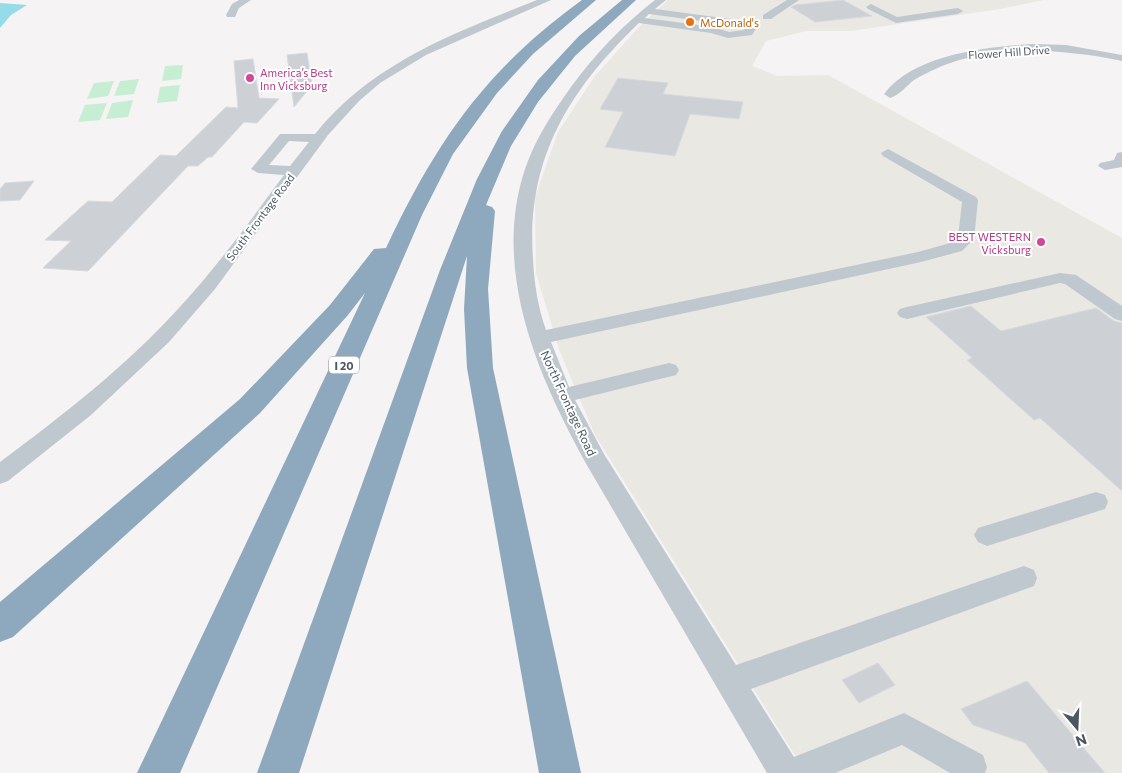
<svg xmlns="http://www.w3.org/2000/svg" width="1122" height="773" font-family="Commissioner,sans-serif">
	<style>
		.commercial { fill: #eae8e2 }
		.green { fill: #c6eed3 }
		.water { fill: #96dce8 }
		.building { fill: #cdd0d5; stroke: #d7dade }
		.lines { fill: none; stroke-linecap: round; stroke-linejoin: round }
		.minor { fill: #bfc8ce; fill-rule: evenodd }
		.highway { fill: #8ea8be; fill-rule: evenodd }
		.food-dot { fill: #e8710a; stroke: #fff; stroke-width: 2 }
		.hotel-dot { fill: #d1479c; stroke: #fff; stroke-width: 2 }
		.labels { text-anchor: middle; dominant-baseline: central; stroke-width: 4; stroke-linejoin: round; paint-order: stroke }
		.far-food-label { font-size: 11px; fill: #c56008; stroke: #fff; text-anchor: start }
		.far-street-label { font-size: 11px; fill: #4b5760; stroke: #fff }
		.far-hotel-label { font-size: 11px; fill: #b23c85; stroke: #fff; text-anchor: start }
		.shield { fill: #fff; stroke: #818990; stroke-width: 1 }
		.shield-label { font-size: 11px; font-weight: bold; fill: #4b5760 }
		.street-label { font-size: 12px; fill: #4b5760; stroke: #fff }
	</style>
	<rect width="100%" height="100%" fill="#f5f3f3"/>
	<!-- commercial -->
	<path class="commercial" d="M668,0H1044L1000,9L851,31H806L766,41L752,66L777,76L828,75L1122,238V773H806L595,435L560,352L536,273L535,197L558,132L595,76L638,28Z"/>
	<!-- green -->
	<path class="green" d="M183,65L181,79L162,81L165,66Z
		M139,79L134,94L114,96L120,81Z
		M114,81L108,96L87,99L94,83Z
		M180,85L177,101L157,103L160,87Z
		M133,100L128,117L106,119L112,103Z
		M107,103L100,120L78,122L85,105Z"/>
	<!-- water -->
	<path class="water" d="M0,3L27,5L11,15L0,28Z"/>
	<!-- building -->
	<path class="building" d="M843,0L872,16L815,22L791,7L795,5Z
		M307,53L312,85L294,107L287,55Z
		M253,59L259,98L279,99L257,123L244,122L212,157H208L198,166H188L88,271L43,268L71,241L45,240L88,201L112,202L160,155L176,156L226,107L238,108L234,61Z
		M618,78L668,83L663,94L743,102L739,119L690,114L675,156L605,147L623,112L600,109Z
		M34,181L20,200L0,201V189L5,183Z
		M971,306L1001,331L1096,308L1114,321L1122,323V491L1040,418L1034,420L967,360L972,358L926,317Z
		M878,663L895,685L859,703L842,680Z
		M1027,681L1105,773H1049L1025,743L973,725L961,709Z"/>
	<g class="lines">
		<!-- minor -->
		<path class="minor" d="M239,0H251L239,8L235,17H227L226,15L232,4Z
			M537,0H551L426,55L380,83L359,101L328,135L215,289L169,342L91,415L8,481L0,484V462C63,415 125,367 178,309C217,267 250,221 284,175L258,173L251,169L280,134H315C373,62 455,33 537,0ZM289,141L309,142L290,166L269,165Z
			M655,0H666L655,9L753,22L758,25L752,35L728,38L711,33L639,23C569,90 526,159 533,259C534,282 538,308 546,330L918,252L950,243L958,237L962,202L883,156L881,153L888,149L976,197L978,200L974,239L962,251L921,262L551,342L569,387L669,363L676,365L679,370L676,375L575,400L604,454L736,665L1024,566L1034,570L1037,578L1034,586L751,689L794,757L904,713L983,755L987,767L985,773H950L902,745L835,773H767L588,467C539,379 491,271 525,169C535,139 553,112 571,87C595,54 623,25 655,0ZM649,14L746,27L744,30L729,32L713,27L645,18Z
			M787,0H799L771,19H763V15Z
			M871,4L897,17L958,8L963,11L958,14L896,23L868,9L866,7Z
			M1033,44L1066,45L1122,55V61C1064,49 998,44 942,66C933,70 922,75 914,80C906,86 900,95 890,98L884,94C914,54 987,47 1033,44Z
			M1122,152V167L1105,170L1098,166L1100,163L1114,160L1117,153Z
			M1060,273L1076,275L1122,306V321L1115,319L1065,284L1060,283L907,319L900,317L897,313L900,309L907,307Z
			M1096,492L1105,495L1108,502L1105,509L987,546L978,542L974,535L978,528Z"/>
		<!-- highway -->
		<path class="highway" d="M582,0H596L533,54L497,93L453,154L422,215L180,773H137L365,293L348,315L260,413L13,637L0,642V602L240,399L330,305L374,249L386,248C436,142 485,70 582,0Z
			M622,0H636L575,56L538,102L511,146L486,205L492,207L495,211L488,289L493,368L581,773H539L467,368L464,309L467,256L299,773H257L440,270L477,179L502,131L538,80L579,36Z"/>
	</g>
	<!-- markers -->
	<circle class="food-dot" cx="690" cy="22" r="5"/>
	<g class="hotel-dot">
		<circle cx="250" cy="78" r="5"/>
		<circle cx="1041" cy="242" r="5"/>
	</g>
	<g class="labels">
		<!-- far-food labels -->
		<g class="far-food-label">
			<text x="700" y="22">McDonald's</text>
		</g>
		<!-- far-street labels -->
		<g class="far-street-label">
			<text transform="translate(1009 52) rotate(-4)">Flower Hill Drive</text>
			<text transform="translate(260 217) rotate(-53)">South Frontage Road</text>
		</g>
		<!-- far-hotel labels -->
		<g class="far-hotel-label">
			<text x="260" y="72">America’s Best<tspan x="260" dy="13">Inn Vicksburg</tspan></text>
			<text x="1031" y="236" text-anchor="end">BEST WESTERN<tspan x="1031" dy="13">Vicksburg</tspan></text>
		</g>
		<!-- shield labels -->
		<rect class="shield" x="329" y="356.5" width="30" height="17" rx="4"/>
		<g class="shield-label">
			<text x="344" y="365">I 20</text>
		</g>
		<!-- street labels -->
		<g class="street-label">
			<text transform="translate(569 403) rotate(65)">North Frontage Road</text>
		</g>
	</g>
	<!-- north arrow -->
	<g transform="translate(1077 728) rotate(161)" stroke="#ffffff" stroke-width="4" paint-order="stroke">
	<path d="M0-4L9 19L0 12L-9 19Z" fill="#4b5760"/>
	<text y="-8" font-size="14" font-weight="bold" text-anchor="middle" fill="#4b5760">N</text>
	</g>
</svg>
